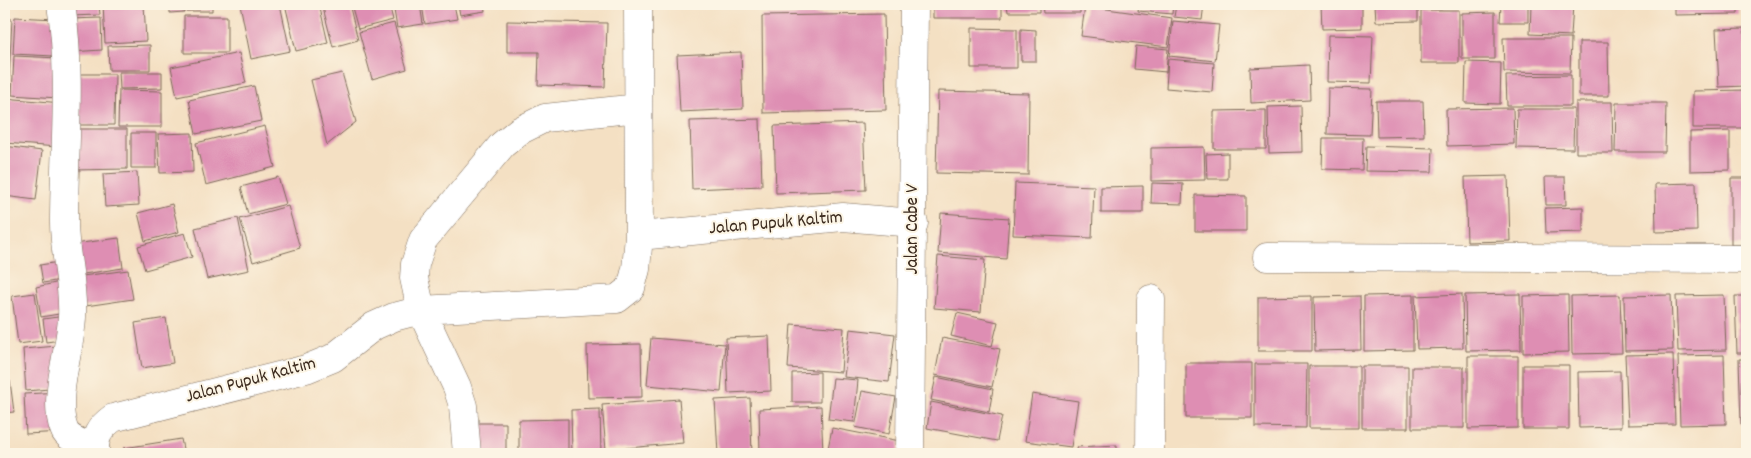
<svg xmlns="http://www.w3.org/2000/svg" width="1751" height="458" font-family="Dekko,sans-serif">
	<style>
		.building { fill: #de8eb3 }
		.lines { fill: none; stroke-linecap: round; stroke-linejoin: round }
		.minor-casing { stroke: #7c6a58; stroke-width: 29 }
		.tertiary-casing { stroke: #7c6a58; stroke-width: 29 }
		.minor { stroke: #fff; stroke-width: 28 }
		.tertiary { stroke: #fff; stroke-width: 28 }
		.labels { text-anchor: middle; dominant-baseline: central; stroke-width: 4; stroke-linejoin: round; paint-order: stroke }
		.street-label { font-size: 19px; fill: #3b2a1e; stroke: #fcf5e5 }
	</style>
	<rect width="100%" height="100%" fill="#fcf5e5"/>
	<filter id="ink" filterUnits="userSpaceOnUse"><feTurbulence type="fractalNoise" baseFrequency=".02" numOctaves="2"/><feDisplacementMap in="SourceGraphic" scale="10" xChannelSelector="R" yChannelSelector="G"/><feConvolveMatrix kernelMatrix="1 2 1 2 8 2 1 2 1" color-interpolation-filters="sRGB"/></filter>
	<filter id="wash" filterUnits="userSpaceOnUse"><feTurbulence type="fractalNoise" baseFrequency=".0096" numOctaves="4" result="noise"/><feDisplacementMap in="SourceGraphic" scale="20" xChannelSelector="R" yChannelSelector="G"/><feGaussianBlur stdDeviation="1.12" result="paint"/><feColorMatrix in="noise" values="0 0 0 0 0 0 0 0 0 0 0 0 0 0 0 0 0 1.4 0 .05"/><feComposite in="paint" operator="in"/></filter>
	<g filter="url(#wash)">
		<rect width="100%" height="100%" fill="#f4e0c3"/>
		<g id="blocks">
			<!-- building -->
			<path class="building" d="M68,4H99L100,15L69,16Z
				M103,4H144L146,41L105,43Z
				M170,4H183L184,12L170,13Z
				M186,4H212V11H186Z
				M240,4H280L290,51L251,59Z
				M285,4H319L328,43L296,51Z
				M322,4H349L358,40L333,47Z
				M351,4H389L393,20L358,29Z
				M393,4H420L423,24L397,28Z
				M422,4H454L457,19L425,24Z
				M458,4H484L485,11L460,15Z
				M933,4H1002V18H933Z
				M1007,4H1039V12H1008Z
				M1042,4H1080V13H1043Z
				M1139,4H1173L1172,14L1138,11Z
				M1176,4H1204L1202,20L1174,17Z
				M1321,4H1362V28L1322,29Z
				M1375,4H1418V21L1376,22Z
				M1420,4H1472V7L1420,8Z
				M1501,4H1528V22H1500Z
				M1531,4H1573L1571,36L1530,34Z
				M1675,4H1738V14L1675,15Z
				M1085,6L1172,18L1168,47L1081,36Z
				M1421,10H1459V63H1421Z
				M1495,12V59H1462V13Z
				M884,14L886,110L763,113L762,16Z
				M184,16H227V53H184Z
				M15,17L56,19L54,56L13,54Z
				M101,18L102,50L70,52L69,19Z
				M4,19H12L9,81L4,80Z
				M507,21L607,23L605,87L538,85L539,52H507Z
				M1173,21L1219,25L1215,61L1169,56Z
				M394,23L407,69L372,79L359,32Z
				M971,28L1017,29V68H971Z
				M1744,28L1747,86L1719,87L1716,29Z
				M1021,29L1036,30V61H1021Z
				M1328,35L1373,36L1371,83L1327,82Z
				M1503,38H1571L1570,73L1504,72Z
				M1579,42H1608L1609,96H1579Z
				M150,45V70H109L108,46Z
				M1136,46L1168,49L1166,72L1134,69Z
				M741,52L743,109L680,112L677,55Z
				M239,53L246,83L177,97L171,67Z
				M14,56L59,58L58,98L12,95Z
				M1168,59L1214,63L1212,92L1166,88Z
				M1466,62L1501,63L1500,104L1465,103Z
				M1309,65L1310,100L1251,103L1250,68Z
				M119,72H162V88L120,89Z
				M342,73L356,122L327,145L311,80Z
				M73,74H115L114,125H72Z
				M1571,75V106H1507L1506,76Z
				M254,86L261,121L196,134L189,100Z
				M1328,88L1372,89L1370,135L1327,134Z
				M119,90L162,91V127H118Z
				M1747,90V128H1693V91Z
				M938,91L1029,93L1028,175L936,173Z
				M4,98L62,103L58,147L4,143Z
				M1376,101H1423L1424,136L1377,137Z
				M1576,102H1612L1613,153H1576Z
				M1616,103H1666L1665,152H1615Z
				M1301,106L1302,152L1269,153L1268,107Z
				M1513,108L1514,144L1447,146L1446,109Z
				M1517,109H1574L1573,149L1516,148Z
				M1266,110V149H1214V111Z
				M760,119L762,186L692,189L690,121Z
				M863,123L866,190L776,193L774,126Z
				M265,126L275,167L206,185L196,143Z
				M74,129H127V169L74,170Z
				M1730,131V170L1690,171V132Z
				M131,133H156V168H131Z
				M192,133L193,172L160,173L158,134Z
				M1323,138H1363L1362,170L1322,169Z
				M4,146L42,151L36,200L4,196Z
				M1366,146L1433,148L1432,172L1365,171Z
				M1204,147L1205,180L1151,181V148Z
				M1228,153V179H1207L1206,154Z
				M137,172L139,205L105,207L103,174Z
				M1508,176L1510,241L1467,242L1465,177Z
				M278,177L286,204L248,214L241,187Z
				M1545,177H1565L1566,205H1546Z
				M1731,178H1747V245H1731Z
				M1015,183L1094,186L1092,238L1013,235Z
				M1152,183L1183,184L1182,204L1151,203Z
				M1696,183L1697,231L1656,232L1655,184Z
				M1143,186V213H1101V187Z
				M1195,195L1246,196V231H1195Z
				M172,204L179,232L145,241L138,213Z
				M288,206L300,248L253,262L240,219Z
				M1583,207V232L1546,233L1545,208Z
				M941,213L1009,218L1006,259L938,253Z
				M238,218L249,270L207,279L195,228Z
				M185,233L192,257L145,270L138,246Z
				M119,238L123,268L77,275L74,244Z
				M938,256L985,260L981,312L934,308Z
				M65,261L67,279L43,283L40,265Z
				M128,270L133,299L79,307L75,277Z
				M65,281L71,312L41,317L36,287Z
				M35,293L42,341L18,344L12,296Z
				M1462,294L1463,348L1417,349L1415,296Z
				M1520,294L1521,350L1466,351L1465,295Z
				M1413,295V350L1364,351V296Z
				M1568,295L1569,352L1523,353V296Z
				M1620,295L1622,353L1572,354L1571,296Z
				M1671,295L1673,350L1625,351L1624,296Z
				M1724,295L1726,350L1678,351L1676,296Z
				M1312,296V351H1258V297Z
				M1360,296L1361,350L1315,351L1314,297Z
				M1735,296H1747V353H1737Z
				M957,313L998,322L992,346L951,336Z
				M65,316L68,339L46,342L43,319Z
				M166,318L173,363L142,368L135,323Z
				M791,324L844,328L841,372L788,368Z
				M850,329L895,334L889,382L844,377Z
				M769,336L771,391L728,393L726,338Z
				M651,338L725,344L721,392L647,385Z
				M942,338L1000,349L992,387L935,375Z
				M641,344L642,397L588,398L587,345Z
				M57,346L61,388L26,391L23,349Z
				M1673,354L1675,424L1628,425L1625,355Z
				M1724,355L1726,424L1680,425L1678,356Z
				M1468,356H1518V428L1468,429Z
				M1739,359H1747V424H1741Z
				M1186,363H1252V418H1186Z
				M1255,364H1307L1306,428L1255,427Z
				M1523,365H1569V429H1523Z
				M1309,366H1359V428H1309Z
				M1362,366H1408V428H1362Z
				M1412,367H1464V428H1412Z
				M1620,371L1621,427L1579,428L1578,372Z
				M820,372V402H792V373Z
				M936,377L993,389L989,412L931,400Z
				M833,378L858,380L854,422L828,419Z
				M4,381H10L14,412L4,413Z
				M862,391L896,397L889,434L855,427Z
				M59,392L62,432L26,434L24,394Z
				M1032,394L1078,401L1071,447L1025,441Z
				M750,398L752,454H718L715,400Z
				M679,399L683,443L606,450L602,405Z
				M931,402L1002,416L997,441L927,428Z
				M821,406L823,453L760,454L759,409Z
				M600,409L601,454H572L571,410Z
				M568,419V454H519V420Z
				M471,423H506V454H472Z
				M832,428L900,441L898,454H827Z
				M181,439L184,454H125L124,448Z
				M1117,445V454H1078L1077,447Z"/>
		</g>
	</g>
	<g filter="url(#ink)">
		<use href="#blocks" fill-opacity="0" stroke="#7c6a58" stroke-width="1"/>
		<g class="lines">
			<defs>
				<path id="minor" d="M61,4C72,76 64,149 64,223C64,254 74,285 72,317C71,349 52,398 64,429C67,439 86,445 95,449
					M639,236L843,217L914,223
					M1267,257L1747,259
					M95,454C94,437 99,428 113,418L306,369L333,358L374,326L394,317L421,310L617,299L631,288L636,269L639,236L638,4
					M467,454L463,406L457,387L421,310L414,278L415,264L423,240L502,145L519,131L545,118L638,108
					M1150,454L1151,299"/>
				<path id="tertiary" d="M910,454L914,4"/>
			</defs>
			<!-- minor casing -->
			<use href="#minor" class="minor-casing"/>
			<!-- tertiary casing -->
			<use href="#tertiary" class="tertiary-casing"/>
			<!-- minor -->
			<use href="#minor" class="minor"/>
			<!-- tertiary -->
			<use href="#tertiary" class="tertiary"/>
		</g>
	</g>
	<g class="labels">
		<!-- street labels -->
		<g class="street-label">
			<text transform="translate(776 224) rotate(-5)">Jalan Pupuk Kaltim</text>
			<text transform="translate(913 229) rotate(-90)">Jalan Cabe V</text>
			<text transform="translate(251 381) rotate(-15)">Jalan Pupuk Kaltim</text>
		</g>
	</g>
	<!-- margin -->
	<rect width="1751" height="458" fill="none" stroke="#fcf5e5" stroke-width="20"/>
</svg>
